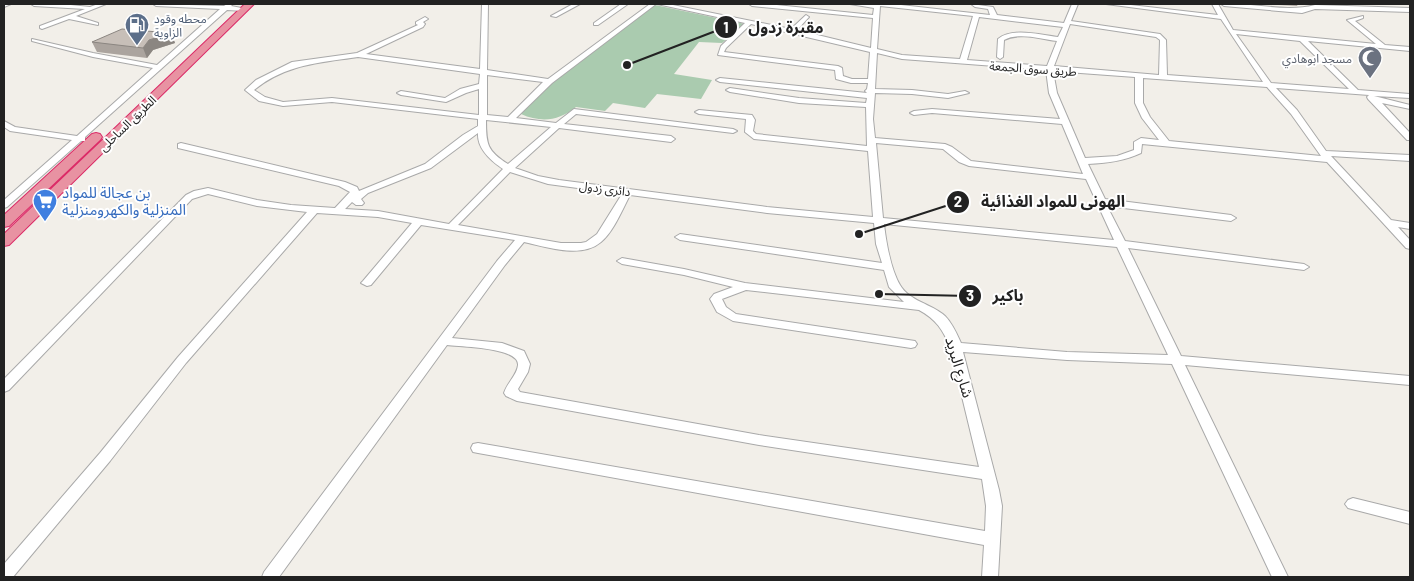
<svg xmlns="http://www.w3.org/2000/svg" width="1414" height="581" font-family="Barlow,'Noto Sans Arabic',sans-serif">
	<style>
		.cemetery { fill: #aacbaf }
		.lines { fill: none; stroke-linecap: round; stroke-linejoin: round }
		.minor-casing { stroke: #a9a9a9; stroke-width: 2 }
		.highway-casing { stroke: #dc2a67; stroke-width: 2 }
		.minor { fill: #fff; fill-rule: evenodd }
		.highway { fill: #e892a2; fill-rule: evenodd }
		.wall { fill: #aba49e }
		.shaded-wall { fill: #8b8681 }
		.building { fill: #c7bfb8; stroke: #8b8681 }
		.labels { text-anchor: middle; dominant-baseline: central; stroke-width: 4; stroke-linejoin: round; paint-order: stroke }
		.far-service-label { font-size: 12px; fill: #4e5e75; stroke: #fff; text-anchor: start }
		.far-worship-label { font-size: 12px; fill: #5b616d; stroke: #fff; text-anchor: end }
		.far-street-label { font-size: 12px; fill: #222; stroke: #fff }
		.shop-label { font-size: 15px; fill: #366cbe; stroke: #fff; text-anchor: start }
		.street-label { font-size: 15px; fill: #222; stroke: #fff }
		.leader { fill: none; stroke: #222; stroke-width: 2 }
		.callout-dot { fill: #222; stroke: #fff; stroke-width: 2 }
		.mark-label { font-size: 15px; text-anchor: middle; font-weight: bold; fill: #fff }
		.callout-label { font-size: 16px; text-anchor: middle; font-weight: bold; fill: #222; stroke: #fff; stroke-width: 4; stroke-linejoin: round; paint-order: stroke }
	</style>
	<rect width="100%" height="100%" fill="#f2efe9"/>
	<!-- cemetery -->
	<path class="cemetery" d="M655,5L745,24L722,43L699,42L674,74L712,80L701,99L657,94L645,108L613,103L605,111L576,107C559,121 541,123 521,114L560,75Z"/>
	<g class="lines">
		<defs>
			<path id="minor" d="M4,4H11L4,7Z
				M31,4H61L90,7L98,4H106L76,16L98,23V25L69,19L42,29L40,28V26L85,9L34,6Z
				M153,4L224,6L227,4H233L231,6L247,9L244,11L227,10L85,137V141H81L7,207L4,208V200L72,140L10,131L4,127V121L15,127L77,136L153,68L93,57L32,41V39L93,53L157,65L220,9L156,6Z
				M482,4H488L487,70L548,79L650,4H656L552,83L516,118L556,123L574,109L733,129L737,131L733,133L576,114L564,124L671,136L675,139L671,142L559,128L515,168L538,176L559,180L767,207L873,217L868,151L754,139L745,132L746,119L699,114L695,112L699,110L752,115L755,120L753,131L756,134L867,146L866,107L799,103L730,92L726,90L730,88L799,98L866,103L867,98L720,82L716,80L720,78L867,93L865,91L867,89L868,83H851L836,79L835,70L718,55L721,46L745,23L657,4H668L791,29L806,15L809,17L797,30L871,48L873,18L752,6L749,4H767L873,15L874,8L850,4H892L990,15L988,9L975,7L971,4L993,7L997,15L1064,23L1072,4H1078L1071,21L1160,34L1166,40L1167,75L1263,82L1221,19L1106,4H1122L1218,15L1212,4H1218L1233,30L1376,44L1347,20L1363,16V18L1355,21L1385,45L1410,47V51L1308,41L1358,90L1410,94V98L1374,96L1410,105V109L1382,103L1410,133V140H1407L1368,99L1367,97L1369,95L1276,88L1297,110L1326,151L1410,155V161L1331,156L1391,220L1410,223V229L1398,227L1410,240V249L1406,248L1327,162L1142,144L1141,153C1124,161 1107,163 1088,164L1105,199L1231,215L1236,218L1231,221L1107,206L1125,241L1304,264L1309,267L1304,270L1128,248L1181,356L1410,376V385L1185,365L1288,577H1272L1172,364L1067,360L963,352L999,490L1002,506L998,577H982L984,545L478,453L473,452L471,448L473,444L478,443L985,531L986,506L982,479L759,445L517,401L506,396L504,393C507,383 517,375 518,365C519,347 460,347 447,345L279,577H262L264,572L497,261L515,240L421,225L371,285L367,286L361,283L363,281L412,223L378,217L317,213L186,363L110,461L13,577H4V564L100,453L178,357L307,212L257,206L208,194L192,199L9,390L4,392V379L186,195L194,191L208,188L257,200L291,205L335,208L350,192L339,186L178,148V144L181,143L345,182L357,187L359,191L425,164L463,135L478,126V119L332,102L283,106L259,101L245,90L256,80L292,62L357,53L418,25L416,24V22L425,17L428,19L423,22L425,24L423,27L366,54L480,69ZM880,6L973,16L960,59L902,55L877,49ZM979,17L1063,27L1058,37C1040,35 1013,27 998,39L997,57L1000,59L1003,57L1004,40C1019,32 1041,39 1057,41L1047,66L967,60ZM751,24L870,52L868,79H852L843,76L842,68L838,66L724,52L726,48ZM1070,24L1156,37L1160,40L1159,75L1054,66ZM1236,34L1300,41L1349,89L1271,83ZM877,53L902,59L1046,70L1049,93L1060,119L932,109L914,111L910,113L914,115L932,113L1062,124L1083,174L971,161L952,147L945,144L875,138L873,119L875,93L912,94L948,98L969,93L965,91L948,94L912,90L875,89ZM358,57L480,74L479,84L460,89L445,98L401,91L397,93L401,95L446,102L466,93L479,89V115L332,98L283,102L265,97L254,90C286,64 319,63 358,57ZM1053,71L1135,77V103L1142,118L1159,140L1141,138L1134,142V150L1117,156L1085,158L1057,93ZM487,75L543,82L508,117L487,115ZM1143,78L1267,87L1291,114L1321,156L1169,141L1150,117L1143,103ZM486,120L551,127L508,164C487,151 486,144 486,120ZM478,133C477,149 491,161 503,169L449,224L378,211L345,209L352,202L356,205H362L364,203L361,199L368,193L431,168ZM876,143L943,149L959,162L969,166L1086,179L1114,240L883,218ZM510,172L548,184L622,194L597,234L586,242L581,243H561L458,225ZM630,195L767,213L874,223L876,244L882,263L680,234L675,237L680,240L884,270L889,287L904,302L745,283L684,269L622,258L617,261L622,264L684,275L733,287L714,294L710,299L717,312L733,321L911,348L915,347L917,344L915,341L736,314L726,307L722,299L746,290L919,310C936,319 943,330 950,347L979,467L759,435L520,392L518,389L528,372L530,364L524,351L502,343L452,338L505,265L524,242C547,247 581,259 601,242C614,231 622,210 630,195ZM884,224L1117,247L1168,355L1067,352L961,343C957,334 952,323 945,316C932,304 909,301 900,285C891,270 886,241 884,224Z
				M573,4H580L556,17L551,16Z
				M621,4H628L598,25H594V23Z
				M1221,4C1252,2 1285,13 1315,5L1410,8V12L1315,9L1302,13L1224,6Z
				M1353,498L1410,512V524L1348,508L1345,504L1348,500Z"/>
			<path id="highway" d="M245,4H254L9,245L4,246V234Z
				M96,133L100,134L102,137L100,140L9,226L4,227V215L92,134Z"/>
		</defs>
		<!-- minor casing -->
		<use href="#minor" class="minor-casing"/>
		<!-- highway casing -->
		<use href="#highway" class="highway-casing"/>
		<!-- minor -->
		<use href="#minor" class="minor"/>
		<!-- highway -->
		<use href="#highway" class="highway"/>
	</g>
	<!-- wall -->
	<path class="wall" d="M1260,4H1298L1297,6Z
		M171,33L175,43L153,50L147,58L97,52L92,42Z"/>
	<!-- shaded-wall -->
	<path class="shaded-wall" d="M171,33L175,43L153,50L147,58L143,48L149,40Z"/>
	<!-- building -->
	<path class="building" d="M122,29L171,33L149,40L143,48L92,42Z"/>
	<!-- icons -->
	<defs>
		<symbol id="fuel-pin" viewBox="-11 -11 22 30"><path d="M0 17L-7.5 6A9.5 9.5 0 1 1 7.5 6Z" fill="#5c6f8a" stroke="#fff"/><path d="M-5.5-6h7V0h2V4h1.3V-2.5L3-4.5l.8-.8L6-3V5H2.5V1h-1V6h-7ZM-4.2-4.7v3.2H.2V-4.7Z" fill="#fff"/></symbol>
		<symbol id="mosque-pin" viewBox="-11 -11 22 30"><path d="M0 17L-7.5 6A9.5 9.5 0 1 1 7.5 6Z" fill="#6b7280" stroke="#fff"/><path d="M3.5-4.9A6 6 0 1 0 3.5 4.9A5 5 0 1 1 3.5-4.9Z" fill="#fff"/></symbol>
		<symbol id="supermarket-pin" viewBox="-11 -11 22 30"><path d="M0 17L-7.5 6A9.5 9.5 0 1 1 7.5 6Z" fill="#3f7fe0" stroke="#fff"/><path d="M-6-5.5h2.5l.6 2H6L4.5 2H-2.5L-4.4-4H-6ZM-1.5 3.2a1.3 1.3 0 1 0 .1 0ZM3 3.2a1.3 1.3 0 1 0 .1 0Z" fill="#fff"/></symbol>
	</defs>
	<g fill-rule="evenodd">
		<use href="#fuel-pin" x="123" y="11" width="28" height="38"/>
		<use href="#mosque-pin" x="1356" y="44" width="28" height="38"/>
		<use href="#supermarket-pin" x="31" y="187" width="28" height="38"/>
	</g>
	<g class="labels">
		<!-- far-service labels -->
		<g class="far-service-label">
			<text x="154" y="18">محطه وقود<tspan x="154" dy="14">الزاوية</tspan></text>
		</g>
		<!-- far-worship labels -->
		<g class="far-worship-label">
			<text x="1352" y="58">مسجد ابوهادي</text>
		</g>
		<!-- far-street labels -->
		<g class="far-street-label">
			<text transform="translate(1033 68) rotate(4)">طريق سوق الجمعة</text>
			<text transform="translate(127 123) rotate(-44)">الطريق الساحلى</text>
			<text transform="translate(605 188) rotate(7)">دائرى زدول</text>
		</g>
		<!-- shop labels -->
		<g class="shop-label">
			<text x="62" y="192">بن عجالة للمواد<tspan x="62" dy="17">المنزلية والكهرومنزلية</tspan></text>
		</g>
		<!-- street labels -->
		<g class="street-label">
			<text transform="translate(960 367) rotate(73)">شارع البريد</text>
		</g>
	</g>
	<!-- callouts -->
	<path class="leader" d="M627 65L726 27M859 234L958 202M879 294L970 296"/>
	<g class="callout-dot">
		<circle cx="627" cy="65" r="5"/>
		<circle cx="859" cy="234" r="5"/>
		<circle cx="879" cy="294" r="5"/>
		<circle cx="726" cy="27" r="12"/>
		<circle cx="958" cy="202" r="12"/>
		<circle cx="970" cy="296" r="12"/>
	</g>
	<g class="mark-label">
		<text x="726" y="33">1</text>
		<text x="958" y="207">2</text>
		<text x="970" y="301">3</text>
	</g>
	<g class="callout-label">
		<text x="786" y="33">مقبرة زدول</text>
		<text x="1053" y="207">الهونى للمواد الغذائية</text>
		<text x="1008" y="301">باكير</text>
	</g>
	<!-- border -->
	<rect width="1414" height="581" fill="none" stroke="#222222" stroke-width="10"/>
</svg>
